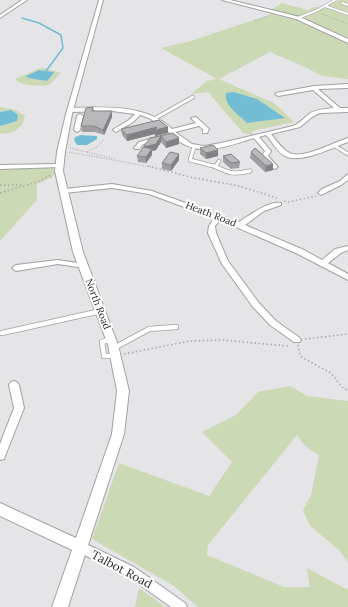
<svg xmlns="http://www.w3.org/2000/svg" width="348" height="607" font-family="Lora,serif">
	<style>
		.green { fill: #ccd9b5; fill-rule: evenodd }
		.water { fill: #72bcd6 }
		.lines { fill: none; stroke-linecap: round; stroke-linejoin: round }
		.stream { stroke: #72bcd6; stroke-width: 1.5 }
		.service-far3-casing { stroke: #a0a1a3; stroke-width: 3 }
		.service-far2-casing { stroke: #a0a1a3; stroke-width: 4.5 }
		.service-far1-casing { stroke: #a0a1a3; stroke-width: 5 }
		.service-casing { stroke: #a0a1a3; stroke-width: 6 }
		.minor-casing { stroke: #a0a1a3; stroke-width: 2 }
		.tertiary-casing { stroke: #a0a1a3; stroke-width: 2 }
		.path-far1 { stroke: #a7a7a9; stroke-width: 1; stroke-dasharray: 1 1.5; stroke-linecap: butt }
		.path { stroke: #a7a7a9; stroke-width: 1.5; stroke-dasharray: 1.5 2.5; stroke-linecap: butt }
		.service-far3 { stroke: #fff; stroke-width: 2 }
		.service-far2 { stroke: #fff; stroke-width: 3 }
		.service-far1 { stroke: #fff; stroke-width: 3.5 }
		.service { stroke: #fff; stroke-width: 4.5 }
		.minor { fill: #fff; fill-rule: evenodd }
		.tertiary { fill: #fff; fill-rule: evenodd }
		.wall { fill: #a09ea1 }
		.shaded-wall { fill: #828183 }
		.building { fill: #bab8bb; stroke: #828183 }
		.labels { text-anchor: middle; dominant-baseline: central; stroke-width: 4; stroke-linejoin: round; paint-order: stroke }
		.street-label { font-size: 10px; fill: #2a2a2b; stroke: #fff }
		.near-street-label { font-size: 12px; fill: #2a2a2b; stroke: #fff }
	</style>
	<rect width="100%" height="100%" fill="#e5e5e8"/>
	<!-- green -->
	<path class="green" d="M339,0H348V39L308,22V19L270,10L282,3L308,10L313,7H325Z
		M272,14L295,20L348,43V79L322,76L305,67L270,52L219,79L274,103L294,122L252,131L253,135L243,133L208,92L191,94L207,81L217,79L161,48L191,41Z
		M44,68L61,73L49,85C39,86 22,87 15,79L38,69ZM39,70L53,72L54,74L47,81L26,76Z
		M0,107L16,110L25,116C22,130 14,133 0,134V126H2L11,110L0,112Z
		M35,167L60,169L51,178L37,184V200L0,241V169Z
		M290,386L307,396L348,401V562L339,550L310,526L303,510L311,495L319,456L304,445L297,435L208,545L207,555L284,587H310L307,568L348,590V607H198L174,586L92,539L119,463L209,496L232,462L202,432L236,415L258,392Z
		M139,588L165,607H135Z"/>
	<!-- water -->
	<path class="water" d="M39,70L53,72L54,73L47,81L29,78L26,76Z
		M234,92L257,99L285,118L247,123C239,115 224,106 226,93Z
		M11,110L18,115L17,121L0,126V112Z
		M81,135L97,136V139L87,145H77L74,140L75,137Z"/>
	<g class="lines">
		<!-- stream -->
		<path class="stream" d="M22,18L39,23L61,35L63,48L46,71"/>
		<defs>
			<path id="service-far3" d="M342,3L348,5
				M325,6L348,14
				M298,18L318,10L335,0"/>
			<path id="service-far2" d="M154,119L193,97
				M335,146L348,154
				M194,147L190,160L217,167
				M216,166L219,161"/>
			<path id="service-far1" d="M214,166C229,173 233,175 250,171"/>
			<path id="service" d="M2,333L101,311
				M111,339L102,342L104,356H115
				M114,348L149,329L176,327"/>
			<path id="minor" d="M22,0H27L0,18V15Z
				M348,84V88L318,89L340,108H348V112L320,113L312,117L300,127L271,134C276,140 281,148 288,152C301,161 334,142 348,138V142C332,148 301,164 285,156C277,152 272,141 266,135L259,137L271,151L268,156L278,167L275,169L273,168L263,157L262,156L265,151L254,138C228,146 198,159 175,138C164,128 155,119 140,115L133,122L116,132L113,130L114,129L129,120L135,114L112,111L70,112L67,110L70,108C104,107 146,104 172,129L196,123L191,118L196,117L209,129L207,133H203V129L199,126L175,132L192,144L204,146L221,143L293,126C300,123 303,119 309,114C316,109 326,109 334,108L313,90L278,96L275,94L276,93L314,86Z
				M80,114L83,116L80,130L77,132L74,130L77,116Z
				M158,137L161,139L160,140L143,144L139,149H135L134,148L139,142Z
				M59,164L61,165V167L0,169V165Z
				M348,174V180L341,185L321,195L318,193L322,189L340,181Z
				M112,184L152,191L239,222C250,215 268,201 281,203V205L264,211L245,225L304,250L322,260L335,249L348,246V250L341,253L328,263L348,274V280L298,254L220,220L215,226L216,233L228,261L259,303L276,321L300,338L301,340L300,342H294L270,325L253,307L222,264L208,233L209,226L214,218L149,194L112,188L64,193L61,191L64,189Z
				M58,260L84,264L88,266L84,268L58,264L16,271L12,268L16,265Z
				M14,381L17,382L19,385L24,408L5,456L4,459L0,460V444L14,408L9,385L11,382Z
				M80,541L134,567L185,603L187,607H171L126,575L76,551L74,547L76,543Z"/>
			<path id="tertiary" d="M99,0H103L72,114L65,152L63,171L83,252L118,345L129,391L124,434L68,607H52L72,550L0,516V503L76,538L112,434L117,391L108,345L73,252L55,171L57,152L66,114Z
				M222,0H230L300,17L348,39V43L296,19Z"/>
		</defs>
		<!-- service-far3 casing -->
		<use href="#service-far3" class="service-far3-casing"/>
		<!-- service-far2 casing -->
		<use href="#service-far2" class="service-far2-casing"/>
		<!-- service-far1 casing -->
		<use href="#service-far1" class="service-far1-casing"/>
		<!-- service casing -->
		<use href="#service" class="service-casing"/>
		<!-- minor casing -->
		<use href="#minor" class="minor-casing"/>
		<!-- tertiary casing -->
		<use href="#tertiary" class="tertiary-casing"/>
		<!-- path-far1 -->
		<path class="path-far1" d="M322,14L348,24
			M255,21L268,16
			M70,148L115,159
			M69,152L151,167
			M87,152L97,147L104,139"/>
		<!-- path -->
		<path class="path" d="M148,166L190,177L239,186L277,198
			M0,185H22
			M0,193L37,182L51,175
			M284,201L288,202L316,196
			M305,339L348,334
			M298,345L300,355L303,358L331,373L342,387L348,391
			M124,354L190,341L222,340L287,346L290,344"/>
		<!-- service-far3 -->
		<use href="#service-far3" class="service-far3"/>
		<!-- service-far2 -->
		<use href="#service-far2" class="service-far2"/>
		<!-- service-far1 -->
		<use href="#service-far1" class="service-far1"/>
		<!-- service -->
		<use href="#service" class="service"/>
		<!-- minor -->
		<use href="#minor" class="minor"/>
		<!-- tertiary -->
		<use href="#tertiary" class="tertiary"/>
	</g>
	<!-- wall -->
	<path class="wall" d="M93,107L94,111L112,117L104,135L95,132H82L81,126Z
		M168,127V133L155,136V134L127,141L122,135L121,129Z
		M173,133L179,138V144L166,148L161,142L156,150L152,151V155L146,163L138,162L137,156L150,138Z
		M200,148L218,156L206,159L200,154Z
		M251,152L273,164V170L265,172L250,158Z
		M223,156L240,162L239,168L231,169L223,162Z
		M179,160L171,171L162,169V163Z"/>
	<!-- shaded-wall -->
	<path class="shaded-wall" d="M112,111V117L104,135L103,130Z
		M157,127H168V133L155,136V134L127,141V135Z
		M161,136V142L156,150L152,151V155L146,163L144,147Z
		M179,138V144L166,148V142Z
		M218,150V156L206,159V153Z
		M179,154V160L171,171V165Z
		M273,164V170L265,172L266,166Z"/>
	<!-- building -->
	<path class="building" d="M93,107L92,111H112L103,130L94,126H81L86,108Z
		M159,120L168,127L155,130L157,127L127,135L121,129Z
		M173,133L179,138L166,142L161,136L156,144L144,147L152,149L146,157L137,156L150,138Z
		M213,145L218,150L206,153L200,148Z
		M255,148L273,164L266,166L251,152Z
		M170,152L179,154L171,165L162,163Z
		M231,154L240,162L231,163L223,156Z"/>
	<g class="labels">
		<!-- street labels -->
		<g class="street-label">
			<text transform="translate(211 214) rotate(21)">Heath Road</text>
			<text transform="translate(98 304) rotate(69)">North Road</text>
		</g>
		<!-- near-street labels -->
		<g class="near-street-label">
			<text transform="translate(122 569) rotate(28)">Talbot Road</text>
		</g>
	</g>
</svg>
